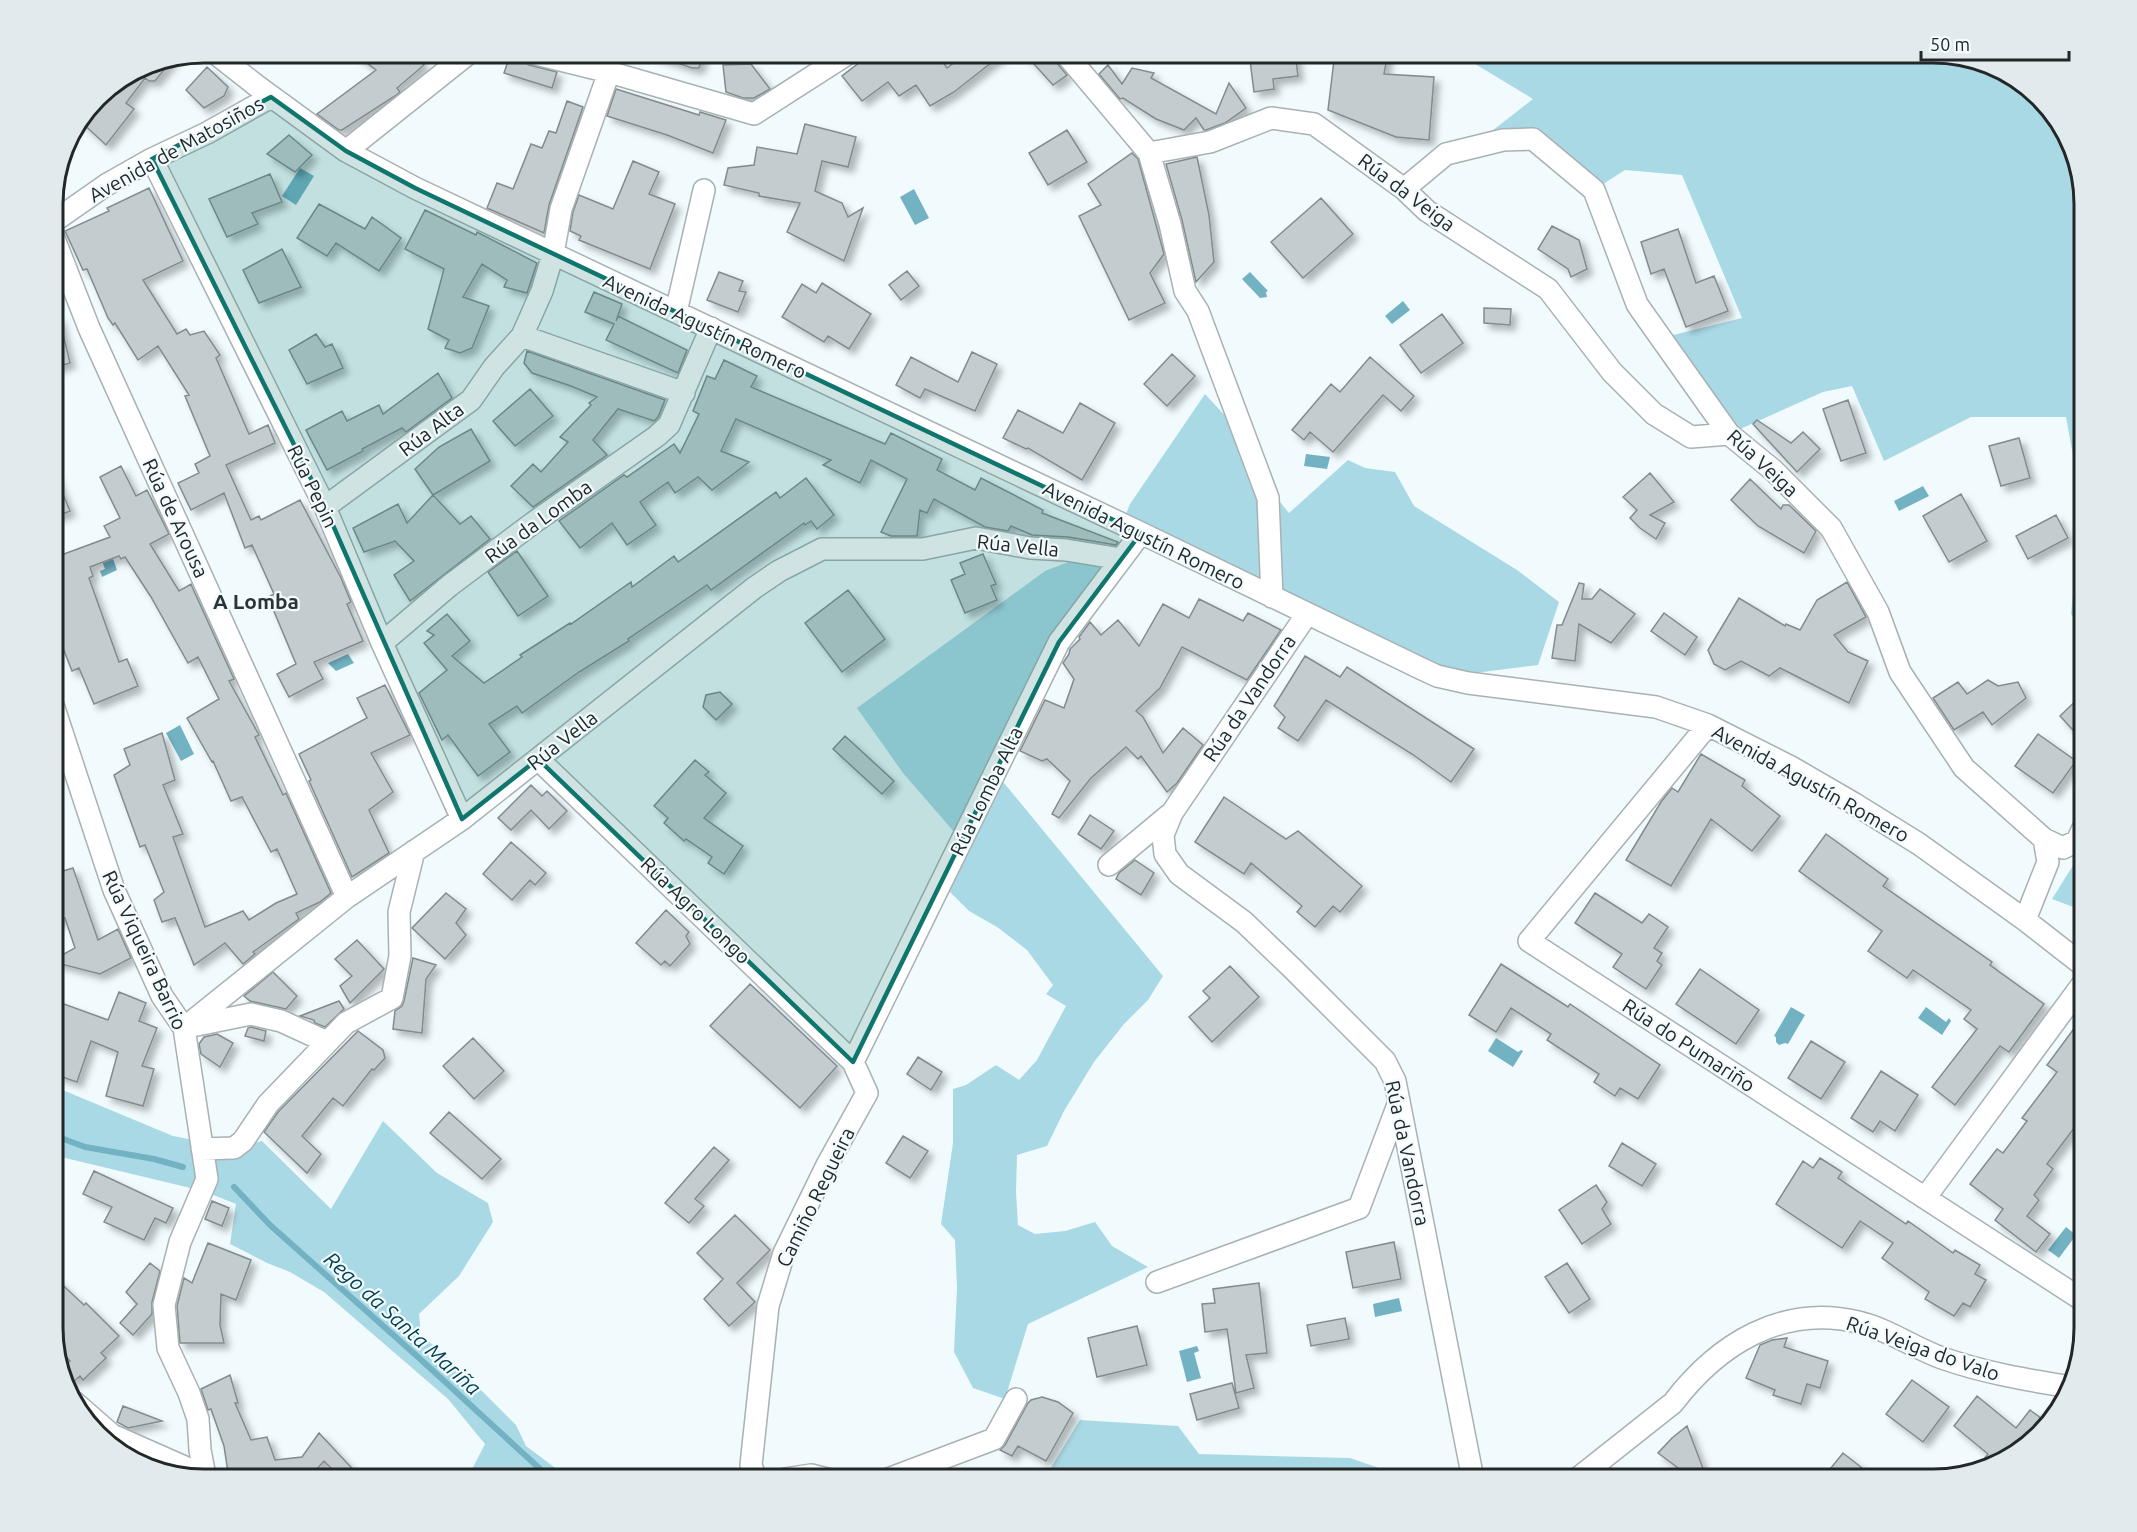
<svg xmlns="http://www.w3.org/2000/svg" width="2137" height="1532" font-family="Ubuntu,sans-serif">
	<style>
		.green { fill: #aad9e6 }
		.water { fill: #72b2c3 }
		.lines { fill: none; stroke-linecap: round; stroke-linejoin: round }
		.stream { stroke: #72b2c3; stroke-width: 6 }
		.building { fill: #c3cdd0; stroke: #828b8e; stroke-width: 1.5; filter: url(#shadow) }
		.minor-casing { stroke: #a8b1b4; stroke-width: 24 }
		.minor { stroke: #fff; stroke-width: 21 }
		.marked { fill: #0f766e; fill-opacity: 0.2; stroke: #0f766e; stroke-width: 4.5; stroke-linejoin: round }
		.labels { text-anchor: middle; dominant-baseline: central; stroke-width: 4.5; stroke-linejoin: round; paint-order: stroke }
		.street-label { font-size: 20px; fill: #232728; stroke: #f1fbfe }
		.neighbourhood-label { font-size: 21px; font-weight: bold; fill: #2b3335; stroke: #f1fbfe }
		.water-label { font-size: 21px; font-style: italic; fill: #05414e; stroke: #f1fbfe }
		.rim { fill: none; stroke: #232728; stroke-width: 3 }
	</style>
	<defs>
		<filter id="shadow"><feDropShadow dx="5.5" dy="5.5" stdDeviation="3" flood-color="#0004"/></filter>
	</defs>
	<rect width="100%" height="100%" fill="#f1fbfe"/>
	<!-- green -->
	<path class="green" d="M1457,53H1934L1982,61L2025,84L2069,136L2084,203V634L2071,614L2082,505L2066,417H1971L1884,461L1852,386L1823,392L1729,434L1665,337L1742,318L1682,175L1625,170L1594,190L1533,139L1470,148L1533,99Z
		M1205,394L1230,421L1262,480L1289,513L1348,460L1365,468L1395,472L1414,506L1517,570L1559,602L1538,665L1443,677L1122,524L1130,504Z
		M1113,540L1130,548L1059,642L995,772L1163,976L1148,1000L1124,1024L1094,1062L1064,1111L1047,1146L1017,1155L1016,1192L1018,1225L1035,1234L1065,1231L1095,1222L1112,1246L1148,1267L1028,1324L1005,1399L973,1388L954,1352L957,1288L955,1240L941,1224L953,1143V1089L966,1085L996,1065L1019,1080L1037,1060L1066,1006L1046,994L1053,985L1027,950L997,927L969,911L941,883L962,841L903,773L857,708L1045,571L1110,546Z
		M2084,848V911L2052,899Z
		M53,1086L173,1136L234,1148L262,1141L331,1209L383,1121L437,1173L488,1203L493,1222L459,1276L419,1314L421,1335L458,1367L516,1425L526,1446L570,1479H467L485,1444L448,1399L324,1292L290,1272L267,1263L230,1244L236,1204L203,1191L61,1157L53,1161Z
		M1080,1420L1178,1426L1199,1454L1350,1458L1411,1479H1044Z"/>
	<!-- water -->
	<path class="water" d="M300,168L314,176L296,205L282,196Z
		M914,189L929,218L915,225L900,197Z
		M1250,272L1268,291L1266,292L1267,297L1260,298L1242,279Z
		M1403,301L1410,310L1392,324L1385,316Z
		M1306,454L1330,457L1327,469L1304,466Z
		M1923,486L1929,496L1899,511L1894,501Z
		M109,547L117,570L102,577L100,571L105,569L98,551Z
		M348,654L354,663L336,671L328,663Z
		M180,725L194,754L181,761L166,733Z
		M1791,1007L1805,1015L1788,1044L1785,1043L1779,1045L1776,1042V1037L1774,1036Z
		M1926,1007L1946,1022L1949,1018L1951,1021L1942,1035L1918,1018Z
		M1496,1038L1518,1052L1521,1050L1523,1051L1513,1067L1488,1051Z
		M2066,1227L2076,1235L2059,1258L2048,1250Z
		M1399,1298L1402,1311L1375,1317L1373,1304Z
		M1197,1346L1199,1351L1194,1353L1201,1378L1187,1382L1179,1351Z"/>
	<g class="lines">
		<!-- stream -->
		<path class="stream" d="M1965,58L2029,89
			M53,1135L85,1147L154,1159L183,1167
			M234,1187L270,1225L418,1357L551,1479"/>
	</g>
	<!-- building -->
	<path class="building" d="M352,52H414L424,65L397,88L400,92L395,96L342,130H339L317,114L376,70Z
		M655,52H704L699,68H692L654,55Z
		M873,52H936L947,68L968,52H1005L954,92L930,106L916,85L899,96L888,82L862,101L842,76Z
		M1023,52H1053L1055,61L1067,75L1053,85Z
		M1249,52H1295L1298,76L1273,79L1274,89L1254,92Z
		M1335,52H1388L1384,74L1434,77L1429,140L1396,137L1328,110Z
		M510,55L521,59L529,65L557,72L552,88L504,73Z
		M173,59L155,81H149L145,78L126,103L134,109L106,145L80,121L113,84L146,64Z
		M751,64L770,89L754,98H743L726,92L723,65Z
		M1108,65L1122,84L1132,68L1154,73L1151,78L1216,114L1229,83L1246,108L1225,123L1206,130H1204L1196,118L1184,130L1156,119L1123,98L1120,99L1099,74Z
		M207,67L228,87L224,96L204,108L186,90Z
		M616,89L699,115L700,112L726,120L713,153L667,135L607,116Z
		M567,101L583,107L549,205L544,233L487,208L497,183L513,189L531,144L542,148L549,131L556,133Z
		M805,124L856,137L848,167L822,161L815,191L842,203L848,217L863,208L844,261L787,232L800,203L759,196V193L724,185L728,168L754,165L757,147L797,154Z
		M1067,130L1087,162L1048,185L1029,153Z
		M289,135L312,155L295,172L267,154Z
		M1132,153L1138,159L1164,254L1150,273L1165,303L1129,320L1079,216L1101,205L1088,184Z
		M1197,157L1209,215L1214,262L1196,282L1182,220L1166,164Z
		M633,161L659,172L649,194L675,204L650,269L579,240L581,236L570,231L573,212L579,195L613,209Z
		M270,174L282,202L252,213L258,224L227,237L209,199Z
		M149,188L183,261L143,280L177,334L186,329L190,335L204,331L220,355L216,358L249,434L268,425L275,443L226,465L251,520L259,516L261,520L300,500L341,578L351,602L347,604L363,641L314,662L323,679L289,697L277,674L296,664L268,597L274,594L252,545L245,548L224,493L191,510L178,483L199,473L195,464L210,456L185,396L189,395L158,346L138,360L115,323L113,325L108,318L87,269L83,270L65,231L109,211L107,208Z
		M1321,198L1353,234L1303,278L1271,242Z
		M319,204L365,229L372,217L401,238L379,271L336,243L327,256L297,238Z
		M425,210L476,235L477,232L537,263L527,293L504,287L507,280L482,264L463,297L489,306L472,348L460,353L445,348L449,340L428,329L444,269L405,249Z
		M1552,226L1579,240L1587,269L1571,277L1568,269L1538,249Z
		M1678,229L1696,283L1714,276L1728,311L1686,327L1664,269L1651,274L1641,242Z
		M282,249L301,287L259,303L243,270Z
		M907,271L919,286L901,300L889,285Z
		M719,272L743,281L739,291L746,292L738,312L707,300Z
		M822,283L871,314L849,349L828,336L824,342L782,317L802,284L816,293Z
		M594,292L622,304L616,321L618,316L687,350L678,373L606,340L614,324L585,312Z
		M1484,308L1511,309L1510,325L1484,323Z
		M1442,314L1463,343L1421,373L1400,345Z
		M59,317L70,363L53,368V318Z
		M316,334L325,347L332,344L343,368L307,384L289,350Z
		M527,351L665,400L658,417L654,421L618,409L593,440L607,455L533,507L511,486L533,464L541,472L568,442L560,437L591,405L589,403L597,397L571,386L532,373L524,363Z
		M972,352L997,364L975,411L925,389L920,398L896,385L911,357L958,382Z
		M1172,354L1195,376L1167,406L1144,384Z
		M1370,357L1414,396L1401,411L1383,395L1333,452L1310,432L1304,440L1292,430L1331,384L1340,392Z
		M724,360L757,376L751,387L885,444L891,433L942,459L937,470L975,490L981,478L1043,510L1042,513L1118,542L1116,545L1068,537L1032,535L1011,526L1008,531L985,527L934,499L927,513L920,510L917,536H891L881,532L907,479L871,460L860,483L823,465L831,460L736,419L721,451L749,462L712,490L698,477L675,493L668,482L640,502L656,525L627,545L612,523L580,548L559,521L624,475L627,477L674,444L680,453L699,414L693,411L707,376L715,379Z
		M438,373L452,398L406,432L402,428L362,449L363,451L327,470L306,430L342,411L347,421L379,405L383,414Z
		M530,389L553,416L515,446L493,421Z
		M1848,400L1866,453L1841,461L1823,409Z
		M1080,403L1115,423L1082,480L1028,448L1026,449L1003,438L1018,410L1063,433Z
		M1757,420L1791,443L1803,432L1820,449L1797,472L1753,424Z
		M471,429L490,461L433,495L460,524L471,516L490,539L410,601L394,575L414,561L395,541L364,552L353,528L398,504L407,523L433,495L415,469L439,447Z
		M2019,438L2030,478L2001,486L1989,446Z
		M121,466L136,496L147,490L169,534L150,544L179,591L191,584L193,589L234,679L229,681L259,735L255,737L283,795L286,793L331,893L320,902L296,913L299,919L253,952L255,954L243,964L225,943L194,965L175,918L162,922L154,900L164,892L145,845L140,847L114,775L130,765L124,749L162,733L175,780L163,785L183,834L173,837L205,927L243,911L249,920L276,903L297,894L277,849L271,852L242,797L231,801L213,761L212,762L187,718L219,699L198,657L188,663L151,597L125,557L121,559L119,556L90,567L93,576L89,578L119,662L127,659L138,686L94,704L79,668L72,671L61,643L53,646V558L110,537L104,526L120,518L100,477Z
		M53,470L70,511L53,518Z
		M1650,473L1674,502L1650,515L1665,523L1656,539L1640,528L1630,518L1637,510L1623,497Z
		M806,478L834,515L817,529L811,521L805,525L804,523L711,590L707,585L628,639L629,641L579,672L522,713L517,706L489,724L510,752L478,776L448,735L442,740L419,693L447,670L424,643L434,635L427,631L447,614L470,641L452,656L484,683L522,657L520,655L570,623L571,624L631,582L632,587L674,556L678,562L776,492L780,498Z
		M1750,479L1781,509L1783,505H1789L1816,531L1804,553L1758,526L1731,500Z
		M1961,494L1987,541L1949,562L1923,516Z
		M2056,515L2068,538L2028,559L2016,536Z
		M517,551L548,596L518,616L488,572Z
		M983,554L996,584L991,586L997,600L965,613L951,580L965,574L960,563Z
		M1847,582L1866,617L1834,635L1848,652L1868,661L1849,703L1780,668L1769,676L1741,661L1725,670L1714,664L1708,650L1739,598L1785,626L1786,624L1800,630L1817,600Z
		M1579,583L1584,584L1582,599H1592L1600,589L1635,614L1611,643L1579,624L1575,661L1552,658L1557,625H1562Z
		M848,590L885,639L842,672L805,623Z
		M1199,599L1243,621L1248,613L1281,630L1247,680L1182,647L1160,688L1136,711L1143,717L1163,753L1183,728L1203,745L1177,783L1167,792L1141,756L1138,759L1126,747L1091,778L1059,818L1052,814L1070,781L1047,759L1042,761L1020,751L1045,700L1064,708L1074,679L1063,663L1069,654L1070,649L1080,639L1079,637L1090,622L1101,635L1118,620L1139,646L1163,604L1189,618Z
		M1664,613L1697,637L1685,655L1651,631Z
		M1305,656L1340,677L1347,667L1474,749L1451,782L1412,754L1326,700L1298,741L1278,728L1285,717L1274,706Z
		M1988,680L1998,686L2018,682L2026,698L1992,725L1983,712L1954,730L1933,698L1958,682L1967,694Z
		M385,685L410,735L371,753L393,792L369,810L389,853L352,877L309,781L311,780L299,754L367,718L357,698Z
		M720,692L732,704L716,720L703,707L706,695Z
		M2084,693V742L2060,716Z
		M2038,734L2076,761L2053,793L2015,766Z
		M845,736L894,781L882,794L833,749Z
		M1701,754L1745,780L1742,786L1780,816L1752,851L1711,819L1671,886L1626,860L1661,802L1672,788L1678,792Z
		M695,760L709,772L705,775L726,793L704,818L743,846L724,874L708,863L712,857L686,839L684,841L664,823L668,818L654,806Z
		M531,785L542,796L547,791L567,811L549,829L531,810L511,830L498,818Z
		M1224,797L1286,839L1298,831L1362,886L1340,912L1333,906L1315,927L1297,912L1302,906L1251,863L1244,874L1195,842Z
		M1090,815L1114,831L1101,849L1078,834Z
		M1826,834L1888,879L1883,886L1992,962L1990,965L2044,1004L2009,1052L2000,1046L1955,1105L1932,1087L1977,1029L1964,1019L1971,1010L1913,970L1907,978L1868,951L1882,931L1799,871Z
		M511,842L546,873L535,885L530,880L512,900L483,874Z
		M1135,860L1154,873L1141,895L1116,879L1119,873Z
		M73,868L98,940L118,929L131,958L100,974L53,962V960L75,948L65,918L53,922V904L58,903L53,887V874Z
		M446,893L466,909L456,923L466,935L445,959L412,928Z
		M1595,893L1642,923L1649,914L1668,927L1654,948L1662,953L1657,961L1662,965L1646,989L1613,967L1622,954L1575,923Z
		M666,910L689,932L686,936L690,944L670,966L665,961L661,965L636,943Z
		M357,940L384,969L350,1003L340,986L352,976L335,959Z
		M413,958L436,965L426,979L422,1033L393,1029L395,1011L402,1006L404,1001Z
		M1501,964L1568,1007L1570,1004L1660,1065L1638,1099L1620,1088L1615,1096L1594,1082L1599,1074L1547,1040L1551,1034L1511,1008L1496,1032L1469,1015Z
		M1230,966L1259,997L1212,1042L1189,1017L1210,998L1203,991Z
		M1700,969L1759,1010L1736,1044L1676,1004Z
		M273,972L297,996L286,1009L250,1001L244,996Z
		M750,984L837,1066L800,1108L710,1026Z
		M119,992L146,1003L139,1021L157,1028L142,1066L154,1069L143,1106L106,1096L118,1052L91,1041L77,1082L53,1074V1000L108,1020Z
		M339,1001L344,1009L325,1027L315,1023L314,1020L300,1016Z
		M2084,1015V1115L2047,1164L2053,1169L2034,1195L2039,1200L2027,1216L2050,1234L2036,1252L1995,1220L2003,1209L1970,1184L1997,1149L2003,1153L2027,1121L2022,1118L2057,1072L2047,1065Z
		M251,1027L266,1031L264,1041L245,1036L248,1028Z
		M358,1031L383,1050L385,1058L374,1070L372,1069L343,1106L333,1098L302,1136L321,1154L307,1173L264,1132L278,1112Z
		M217,1034L233,1043L220,1067L201,1054L199,1044L204,1037Z
		M473,1038L504,1071L474,1099L443,1066Z
		M1811,1041L1845,1062L1821,1099L1788,1078Z
		M918,1057L942,1072L931,1090L907,1074Z
		M1881,1071L1918,1095L1895,1131L1880,1121L1873,1132L1851,1118Z
		M449,1112L501,1159L482,1179L430,1133Z
		M903,1136L928,1151L910,1178L886,1163Z
		M1622,1143L1656,1164L1642,1186L1609,1166Z
		M714,1147L729,1160L695,1199L704,1206L689,1223L665,1203Z
		M1820,1158L1842,1172L1838,1178L1906,1224L1908,1221L1953,1253L1955,1250L1980,1265L1975,1274L1986,1280L1970,1307L1963,1303L1954,1316L1925,1299L1929,1292L1882,1258L1893,1243L1860,1221L1842,1248L1776,1204L1803,1161L1813,1168Z
		M94,1171L173,1208L166,1223L155,1218L144,1240L104,1222L112,1207L83,1194Z
		M1596,1185L1607,1202L1602,1209L1611,1224L1582,1244L1559,1210Z
		M212,1201L229,1208L222,1226L205,1219Z
		M735,1215L770,1250L737,1283L755,1302L729,1326L704,1299L723,1279L697,1253Z
		M1394,1242L1401,1279L1353,1288L1346,1252Z
		M208,1243L251,1260L236,1300L221,1294L220,1325L224,1343H180L177,1306L184,1278L192,1283Z
		M150,1263L160,1271L152,1302V1314L133,1335L120,1323L137,1304L126,1292Z
		M1567,1263L1590,1299L1569,1313L1545,1277Z
		M53,1276L84,1305L86,1303L119,1336L101,1353L106,1358L83,1380L80,1376L73,1382L61,1369L70,1361L55,1345L53,1338Z
		M1259,1283L1267,1353L1246,1355L1254,1388L1236,1393L1227,1329L1205,1332L1202,1304L1215,1303L1213,1289Z
		M1345,1318L1349,1339L1311,1346L1307,1325Z
		M1137,1326L1147,1365L1097,1377L1088,1338Z
		M1787,1338L1784,1347L1828,1361L1820,1388L1807,1384L1801,1404L1773,1395L1775,1390L1746,1378L1760,1345L1772,1340Z
		M230,1375L238,1403H235L251,1440L267,1437L275,1460L302,1457L319,1433L362,1479H342L324,1461L308,1479H229L224,1446L211,1409L208,1410L201,1389Z
		M1912,1380L1949,1407L1923,1442L1886,1414Z
		M1232,1383L1239,1408L1197,1420L1190,1394Z
		M1977,1396L2016,1428L2030,1410L2049,1424L2001,1464L1975,1470L1988,1454L1954,1426Z
		M1042,1397L1058,1402L1073,1413L1046,1461L1018,1446L1012,1456L1000,1450L1005,1445L1028,1403L1031,1400Z
		M123,1406L162,1421L128,1428L117,1422Z
		M1687,1426L1707,1479H1693L1658,1453L1672,1438Z
		M1843,1453L1876,1479H1822Z"/>
	<g class="lines">
		<defs>
			<path id="minor" d="M215,53L257,86L346,151L415,188L1141,533L1422,669L1437,676L1468,683L1656,707L1708,725L1791,767L1853,803L1919,844L2025,920L2084,966
				M532,53L609,72L754,114L849,53
				M1065,53L1149,153L1210,142L1271,118L1314,124L1404,189L1427,211L1548,289L1612,372L1654,414L1691,437L1729,434
				M609,72L561,209L553,254L542,291L522,336L684,393
				M346,151L469,53
				M1149,153L1170,224L1185,291L1198,311L1268,498L1272,597
				M152,159L325,507L382,643L462,819
				M1404,189L1446,154L1503,140L1533,139L1594,190L1637,304L1641,310L1729,434L1773,470L1831,528L1878,612L1900,672L1964,768L2044,839L2048,862L2025,920
				M53,222L106,185L152,159L207,133L271,97
				M53,236L89,328L347,897
				M676,312L704,190
				M325,507L471,400L494,367L522,336
				M1307,614L1172,813L1163,835L1165,854L1179,874L1244,922L1293,969L1385,1061L1395,1081L1473,1479
				M382,643L449,586L533,523L657,436L669,425L711,328
				M53,705L114,890L162,996L184,1028L207,1179L180,1242L164,1305L168,1348L189,1393L198,1419L200,1450L205,1476
				M1708,725L1529,941L2084,1301
				M538,759L853,1062L867,1093L827,1165L784,1253L768,1306L751,1465L756,1479
				M2044,839L2063,848L2077,841L2084,826
				M1109,865L1169,815
				M187,1027L251,1014L281,1021L327,1042
				M184,1028L347,897L462,819L754,588L779,571L822,549H923L976,538L1030,548L1066,550L1121,559
				M853,1062L1059,642L1141,533
				M202,1149L234,1148L243,1141L268,1104L346,1023L392,998L400,956L399,912L414,851
				M1925,1198L2084,982
				M1157,1282L1359,1208L1399,1102
				M73,1401L112,1435L205,1476L206,1479
				M785,1479L811,1475L827,1479
				M888,1479L994,1439L1016,1399
				M1577,1479L1673,1403C1718,1344 1782,1304 1858,1322C1888,1329 1914,1348 1942,1358C1985,1373 2027,1380 2071,1387"/>
		</defs>
		<!-- minor casing -->
		<use href="#minor" class="minor-casing"/>
		<!-- minor -->
		<use href="#minor" class="minor"/>
	</g>
	<!-- marked area -->
	<path class="marked" d="M271,97L346,151L415,188L1141,533L1059,642L853,1062L538,759L462,819L325,507L152,159Z"/>
	<g class="labels">
		<!-- street labels -->
		<g class="street-label">
			<text transform="translate(176 149) rotate(-29)">Avenida de Matosiños</text>
			<text transform="translate(1407 192) rotate(37)">Rúa da Veiga</text>
			<text transform="translate(705 326) rotate(25)">Avenida Agustín Romero</text>
			<text transform="translate(431 429) rotate(-37)">Rúa Alta</text>
			<text transform="translate(1763 463) rotate(43)">Rúa Veiga</text>
			<text transform="translate(313 486) rotate(64)">Rúa Pepin</text>
			<text transform="translate(176 518) rotate(65)">Rúa de Arousa</text>
			<text transform="translate(538 521) rotate(-36)">Rúa da Lomba</text>
			<text transform="translate(1144 535) rotate(26)">Avenida Agustín Romero</text>
			<text transform="translate(1018 545) rotate(6)">Rúa Vella</text>
			<text transform="translate(1249 698) rotate(-56)">Rúa da Vandorra</text>
			<text transform="translate(562 740) rotate(-38)">Rúa Vella</text>
			<text transform="translate(1811 783) rotate(29)">Avenida Agustín Romero</text>
			<text transform="translate(986 791) rotate(-64)">Rúa Lomba Alta</text>
			<text transform="translate(696 910) rotate(44)">Rúa Agro Longo</text>
			<text transform="translate(145 950) rotate(65)">Rúa Viqueira Barrio</text>
			<text transform="translate(1689 1045) rotate(33)">Rúa do Pumariño</text>
			<text transform="translate(1408 1153) rotate(78)">Rúa da Vandorra</text>
			<text transform="translate(815 1197) rotate(-64)">Camiño Regueira</text>
			<text transform="translate(1923 1348) rotate(19)">Rúa Veiga do Valo</text>
		</g>
		<!-- neighbourhood labels -->
		<g class="neighbourhood-label">
			<text x="256" y="601">A Lomba</text>
		</g>
		<!-- water labels -->
		<g class="water-label">
			<text transform="translate(403 1323) rotate(42)">Rego da Santa Mariña</text>
		</g>
	</g>
	<!-- crop -->
	<path d="M0 0H2137V1532H0ZM204 63H1933A141 141 0 0 1 2074 204V1328A141 141 0 0 1 1933 1469H204A141 141 0 0 1 63 1328V204A141 141 0 0 1 204 63Z" fill="#e1eaed" fill-rule="evenodd"/>
	<path class="rim" d="M204 63H1933A141 141 0 0 1 2074 204V1328A141 141 0 0 1 1933 1469H204A141 141 0 0 1 63 1328V204A141 141 0 0 1 204 63Z"/>
	<!-- scale -->
	<path d="M1921 51v9h148v-9" fill="none" stroke="#232728" stroke-width="3"/>
	<text x="1930" y="51" font-size="18" fill="#232728" stroke="#f1fbfe" stroke-width="4.5" paint-order="stroke">50 m</text>
</svg>
